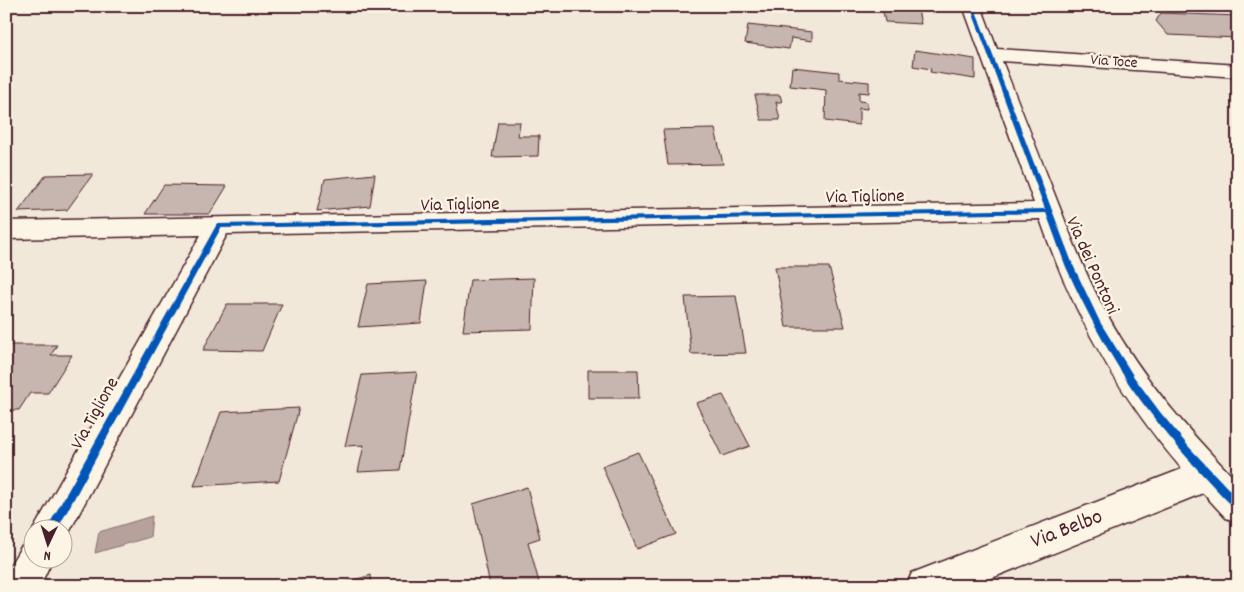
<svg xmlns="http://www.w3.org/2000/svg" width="1244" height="592" font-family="Dekko,sans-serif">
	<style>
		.water { fill: #b6a19c; stroke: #8b6d6f }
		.building { fill: #c7b6af; stroke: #4a1f2b }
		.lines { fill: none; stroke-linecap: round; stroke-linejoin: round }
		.minor-casing { stroke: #4a1f2b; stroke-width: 3 }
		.minor { fill: #fcf5e5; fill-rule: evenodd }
		.cycleway-casing { stroke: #fcf5e5; stroke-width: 3 }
		.cycleway { fill: #0057b8; fill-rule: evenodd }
		.labels { text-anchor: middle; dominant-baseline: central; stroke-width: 4.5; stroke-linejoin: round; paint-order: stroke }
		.far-street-label { font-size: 16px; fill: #4a1f2b; stroke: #fcf5e5 }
		.street-label { font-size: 19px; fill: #4a1f2b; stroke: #fcf5e5 }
		.near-street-label { font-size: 22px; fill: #4a1f2b; stroke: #fcf5e5 }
	</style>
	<rect width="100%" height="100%" fill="#f1e8da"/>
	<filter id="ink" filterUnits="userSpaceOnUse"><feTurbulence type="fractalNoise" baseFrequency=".02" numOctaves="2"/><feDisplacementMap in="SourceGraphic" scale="10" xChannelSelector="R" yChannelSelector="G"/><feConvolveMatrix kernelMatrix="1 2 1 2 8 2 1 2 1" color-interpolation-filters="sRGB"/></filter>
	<g filter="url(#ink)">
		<!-- water -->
		<path class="water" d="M152,516L150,537L95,553L99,532Z"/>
		<!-- building -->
		<path class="building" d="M882,6H917L921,24L885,22Z
			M1161,13L1238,16V38L1168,35L1156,21Z
			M748,25L812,32V41L791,38L789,49L745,43Z
			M915,50L975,59V79L930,72L931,69L913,66Z
			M792,67L839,72V79L869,82V93L859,92V101L867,102V109L859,108V125L825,121L826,90L790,86Z
			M755,95H780L782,102H776L780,120H761Z
			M498,122H520L518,136H539L538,156L492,157Z
			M715,129L723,164L668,165L663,130Z
			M93,174L67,210L18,212L46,175Z
			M375,174L370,206L317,211L325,179Z
			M164,185L227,186L210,214H145Z
			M775,267H829L845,327H786Z
			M534,278L532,329L463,331L470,280Z
			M427,281L421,323L358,327L368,284Z
			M736,296L746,353L691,354L685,297Z
			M227,304H282L262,351L203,350Z
			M6,345H57L51,355H72L48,393H30L19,410H6Z
			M588,370H638L639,398H588Z
			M417,372L400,470L358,472L364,445L345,446L362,375Z
			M723,395L750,446L722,456L696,403Z
			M299,408L279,481L194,486L221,412Z
			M638,452L676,534L637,549L602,466Z
			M527,487L540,538L528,542L540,586H490L473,504Z
			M371,575L372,586H334Z"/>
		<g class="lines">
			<defs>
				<path id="minor" d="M963,6H981L997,49L1238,65V77L1002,61C1020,106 1038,152 1056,198C1072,238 1086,278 1108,316C1142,378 1188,431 1238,482V522L1226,518L1203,493L972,586H906L912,573L1182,469C1118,395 1072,312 1040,219L227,234L64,542L62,530H33L201,235L6,239V221L1034,203Z
					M32,542V560H52L40,586H6V572L21,547Z"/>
			</defs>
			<!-- minor casing -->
			<use href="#minor" class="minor-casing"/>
			<!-- minor -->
			<use href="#minor" class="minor"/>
			<defs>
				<path id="cycleway" d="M970,6H974L1073,265L1100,322L1134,377L1160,412L1189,447L1238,499V510L1235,509C1197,470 1160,429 1129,384C1105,347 1084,307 1066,267C1059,249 1053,231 1046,213L221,228L57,530H46L217,224L1045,209Z"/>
			</defs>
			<!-- cycleway casing -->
			<use href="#cycleway" class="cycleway-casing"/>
			<!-- cycleway -->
			<use href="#cycleway" class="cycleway"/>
		</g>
	</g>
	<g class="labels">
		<!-- far-street labels -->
		<g class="far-street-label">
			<text transform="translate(1114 62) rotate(4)">Via Toce</text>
		</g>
		<!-- street labels -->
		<g class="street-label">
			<text transform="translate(865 198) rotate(-1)">Via Tiglione</text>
			<text transform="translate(460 206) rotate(-1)">Via Tiglione</text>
			<text transform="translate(1091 266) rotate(66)">Via dei Pontoni</text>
			<text transform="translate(96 414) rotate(-61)">Via Tiglione</text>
		</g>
		<!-- near-street labels -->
		<g class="near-street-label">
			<text transform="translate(1067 530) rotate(-21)">Via Belbo</text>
		</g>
	</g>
	<!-- margin -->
	<rect width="1244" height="592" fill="none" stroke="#fcf5e5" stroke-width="25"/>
	<rect x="12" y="12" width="1219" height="567" fill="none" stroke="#4a1f2b" stroke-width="2" filter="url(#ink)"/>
	<!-- north arrow -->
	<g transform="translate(48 544) rotate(184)"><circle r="24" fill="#fcf5e5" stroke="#b59f9b"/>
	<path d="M0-4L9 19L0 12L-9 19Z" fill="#4a1f2b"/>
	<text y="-8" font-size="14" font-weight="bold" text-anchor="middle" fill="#4a1f2b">N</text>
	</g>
</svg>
